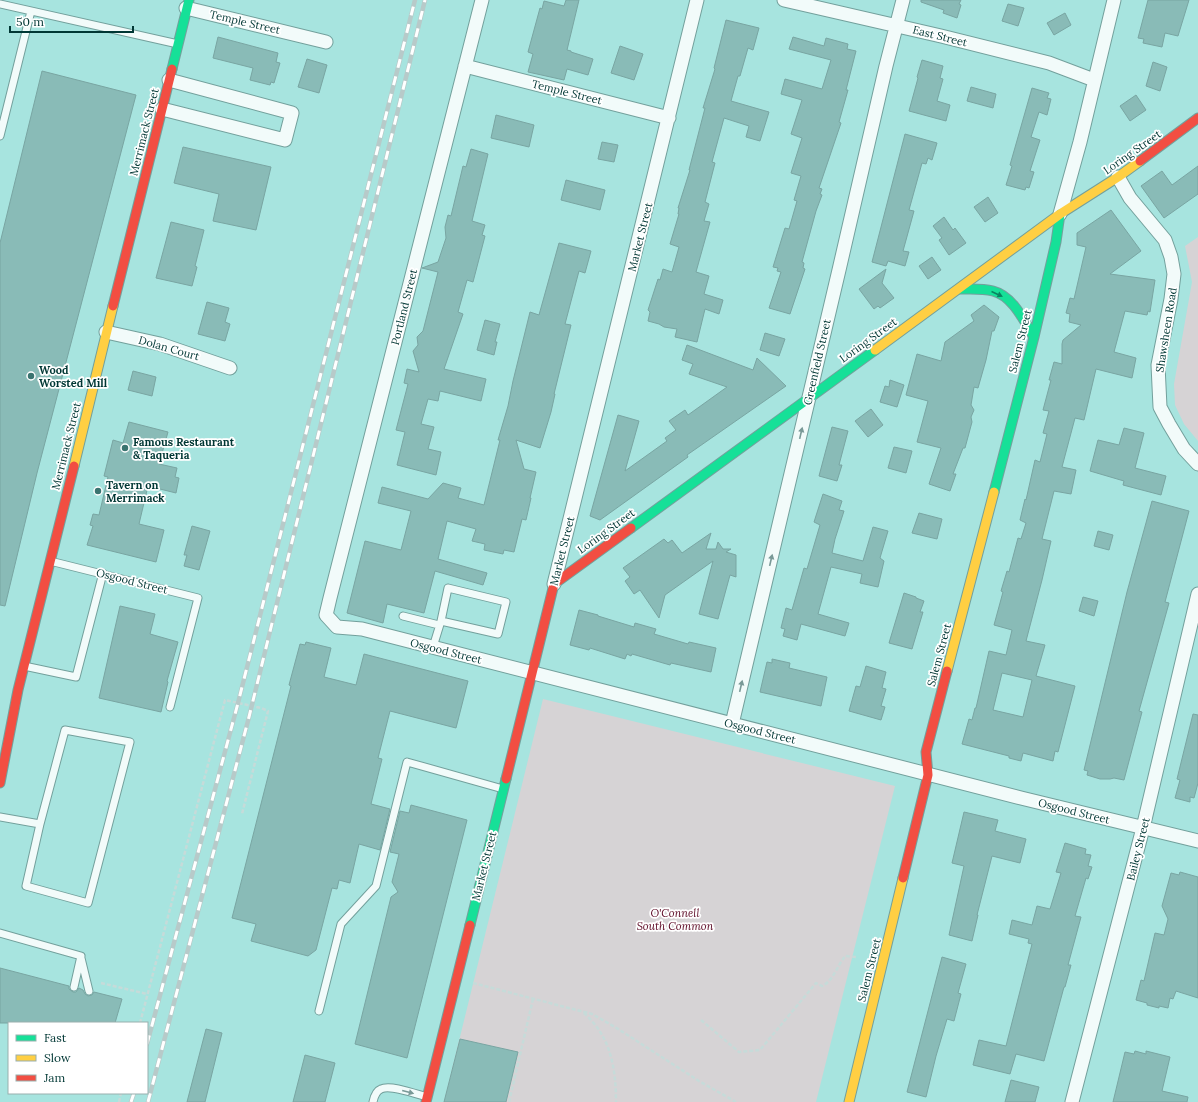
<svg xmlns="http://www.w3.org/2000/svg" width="1198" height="1102" font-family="Lora,serif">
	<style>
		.green { fill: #d6d3d5 }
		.building { fill: #89bbb7; stroke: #79a5a2; fill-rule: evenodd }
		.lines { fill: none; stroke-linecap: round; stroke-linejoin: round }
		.lane-casing { stroke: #73a09c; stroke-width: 9 }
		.street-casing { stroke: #73a09c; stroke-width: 15 }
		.fast-casing { stroke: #73a09c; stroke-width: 11 }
		.slow-casing { stroke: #73a09c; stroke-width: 11 }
		.jam-casing { stroke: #73a09c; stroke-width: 11 }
		.path { stroke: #c6dbd9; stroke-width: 2.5; stroke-dasharray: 4 2; stroke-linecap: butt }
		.lane { stroke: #f2fbfa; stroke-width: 7 }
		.street { stroke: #f2fbfa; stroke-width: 13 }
		.fast { stroke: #16e098; stroke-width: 9 }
		.slow { stroke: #ffcf43; stroke-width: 9 }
		.jam { stroke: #f24e42; stroke-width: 9 }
		.rail-casing { stroke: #b7cac9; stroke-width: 4.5 }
		.rail { stroke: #fff; stroke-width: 3; stroke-dasharray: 9; stroke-linecap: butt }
		.oneway { fill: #0a8361 }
		.oneway2 { fill: #799997 }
		.poi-dot { fill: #3a7470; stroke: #fff; stroke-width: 1.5 }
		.labels { text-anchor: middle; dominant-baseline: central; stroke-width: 3.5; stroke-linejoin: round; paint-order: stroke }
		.street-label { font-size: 11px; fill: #003734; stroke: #fff }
		.poi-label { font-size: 11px; font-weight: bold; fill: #003734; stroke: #fff; text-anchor: start }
		.park-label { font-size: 11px; font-style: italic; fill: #5c0824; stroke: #fff }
	</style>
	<rect width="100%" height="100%" fill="#a7e4df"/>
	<!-- green -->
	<path class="green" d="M1198,237V441L1184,424L1175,405L1174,384L1192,282L1185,246Z
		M543,699L895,786L816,1102H444Z"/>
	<!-- building -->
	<path class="building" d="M566,0H579L567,50L571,51V52L593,59L588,75L567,69L564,80L528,72L533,54L528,52L540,8L542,9L544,1L564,6Z
		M921,0H961L959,4L961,5L957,18L943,13L944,10L921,2Z
		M1148,0H1189L1178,36L1165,33L1162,47L1143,43L1144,39L1138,38Z
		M1008,4L1024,8L1018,26L1002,21Z
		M1065,13L1071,25L1054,35L1047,23Z
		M726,20L759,28L753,50L748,48L740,76H738L731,101L769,112L760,141L746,137L749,126L724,118L712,162L715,163L705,202L709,204L704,221L710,222L696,272L709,276L704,294L723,300L719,314L705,309L697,342L675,337L677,329L664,327L659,324L648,321L650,312L648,310L658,279L660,280L663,269L672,272L679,247L670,244L679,214H678L679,208H678L690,170H689L705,108H703L715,69L714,68Z
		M218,37L278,53L276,62L280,63L274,83L271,82L270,85L250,80L253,68L213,58Z
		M793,37L824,46L826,38L848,44L847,49L856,51L846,90H848L839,122L841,123L819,188L822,189L820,194L822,195L816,211L802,262L804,263L803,268L805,269L790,314L769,308L781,272L777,271L778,268L773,267L785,228L789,229L797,201L794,200L801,176L791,173L802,138L791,134L802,100L781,94L785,79L822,89L831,60L789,49Z
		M620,46L643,54L634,80L611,73Z
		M307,59L327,65L319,93L298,87Z
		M922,60L943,66L940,78L943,79L937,101L950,105L946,121L909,111L918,78L917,77Z
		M1153,62L1167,67L1160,91L1146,86Z
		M42,71L136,95L37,473L5,606L0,605V243Z
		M971,87L996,94L993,108L967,101Z
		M1032,88L1049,93L1047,98L1051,99L1047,115L1039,112L1031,137L1040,140L1030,171L1034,172L1029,188L1026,187L1025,190L1006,185L1012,166L1010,165Z
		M1136,95L1146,110L1130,121L1120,106Z
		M496,115L534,125L529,147L491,138Z
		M905,134L937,143L932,160L928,158L926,164L922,163L909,210L914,211L903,251L909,252L905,266L888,261L886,266L872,262Z
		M602,142L618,145L614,162L598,159Z
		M183,147L271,167L256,230L213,221L219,194L174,183Z
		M471,149L488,154L472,221L485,225L482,235L485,236L473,282L467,280L458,312L463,314L444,369L486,379L481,401L440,391L438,401L428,399L421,424L434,427L428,449L441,452L436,475L397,465L405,432L396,430L408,384L404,383L407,369L419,372L413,351L418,345L417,337L423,331L438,272L422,268L438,262L446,238L445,227L448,215L451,216L463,166L466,167Z
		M1198,166V194L1164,218L1141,186L1162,171L1172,185Z
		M566,180L605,190L600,210L561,200Z
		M988,197L998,213L985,222L974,207Z
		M1111,210L1141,251L1110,274L1155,280L1150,312L1148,311L1147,315L1125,311L1114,352L1136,358L1132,378L1096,369L1084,420L1075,418L1062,467L1076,470L1071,494L1054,491L1042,539L1051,541L1042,580L1026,641L1045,645L1036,676L1075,686L1058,752L1055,751L1053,761L1023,753L1021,761L1009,758V756L962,744L969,719L972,720L975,708H976L989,651L1006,655L1012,630L994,625L1003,592L1001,591L1007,571L1009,572L1018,538L1021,539L1026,523L1020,520L1025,499L1026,500L1035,460L1040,462L1047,434L1043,433L1049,411L1043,410L1051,380H1049L1054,362L1062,364V344L1063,340L1081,325L1069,322L1070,314L1066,313L1070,298L1074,299L1086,247L1077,245V233ZM1002,673L1032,680L1023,717L993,710Z
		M944,217L953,230L955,228L966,243L949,255L939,240L942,238L933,226Z
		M171,222L204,230L195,266L197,267L192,286L156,278Z
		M559,243L591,251L585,273L579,271L565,324L571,325L554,394H555L551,412L540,448L516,440L524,469L536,472L530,498H531L526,520L522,519L514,552L504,550L503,554L484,550L485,544L472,541L476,529L447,521L438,559L487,573L483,585L435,571L424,613L387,604L383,623L347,613L365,541L401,550L411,511L378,503L382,487L428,499L443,483L461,488L458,498L484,505L500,440H498L508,406L513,381L530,312L539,315Z
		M932,257L941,270L928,279L919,266Z
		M886,269L882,283L894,298L880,308L878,306L874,309L859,289Z
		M207,302L229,308L225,322L230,324L225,341L198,334Z
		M984,305L999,317L994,331H992L986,360L978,388L974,387L971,405L974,410L971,417L972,422L965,448H963L953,474H956L950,491L929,484L941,448L917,442L928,401L906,395L917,354L941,361L945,342L974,321L971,315Z
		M485,320L500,324L495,342H497L494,355L477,350Z
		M765,333L785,339L779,356L760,350Z
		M687,345L753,370L757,358L786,386L687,455L688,457L600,520L590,516L618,415L639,421L625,471L667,441L665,438L676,430L669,421L685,410L688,415L727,387L689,374L693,364L682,360Z
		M133,371L156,377L152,396L128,390Z
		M890,380L904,385L897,407L880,402L885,386L889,387Z
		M871,409L883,425L868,437L855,421Z
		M129,422L168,432L159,464L177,468L175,477L179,478L176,493L148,486L139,524L164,530L156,562L87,545L93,526L90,525L93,514L99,515L108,477L104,476L113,440L123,443Z
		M832,427L848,431L839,465H842L837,481L819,476Z
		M1124,428L1144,433L1135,468L1166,476L1161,495L1123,485L1124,481L1090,471L1098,440L1119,445Z
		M894,447L912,451L906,473L888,468Z
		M823,494L842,501L839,510L844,511L835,539L832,553L863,561L873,527L888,531L880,558L884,561L878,587L860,583L862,574L831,567L818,614L849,623L845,636L801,624L797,640L783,636L785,629L781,628L786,608L792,610L804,568L807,569L820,525L814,522Z
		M1152,501L1189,511L1165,602L1169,603L1139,711L1142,712L1124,780L1114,778L1110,779H1100L1087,775L1088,771L1084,770L1127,592Z
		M919,513L942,519L937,539L912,533Z
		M192,526L210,531L199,570L184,566L187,555H184Z
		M1098,531L1113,535L1109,550L1094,546Z
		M711,533L706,549H716L718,542L723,549H731L726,552L736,555V577L730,575L718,619L699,614L713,561L665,595L659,618L640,590L634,594L625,581L630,577L623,568L664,539L668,543L672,540L682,553Z
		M904,593L916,597V598L924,601L920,612H923L912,649L889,643Z
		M1083,597L1098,601L1094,616L1079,611Z
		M120,606L155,614L150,634L178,642L167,681L168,682L161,712L99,698Z
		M579,610L598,615V616L634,627L635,623L656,629L654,634L688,644L689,642L716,648L711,672L671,663L670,665L632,654L631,656L627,654L625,659L590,648L589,650L570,645Z
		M306,642L331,648L324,677L356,685L364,654L468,681L456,728L390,711L378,758L382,759L371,804L390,809L380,850L359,844L350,883L339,880L337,889L332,888L316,950L308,956L251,941L256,924L232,918L291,686L289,685L300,644L305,645Z
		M772,659L790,663L789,668L827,677L821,706L760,692L767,662L772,663Z
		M866,666L886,672L882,688L886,689L881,706L885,707L881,720L849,711L856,686L860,687Z
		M1193,714L1198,715V783L1194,798L1190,797V802L1175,798L1180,780L1177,779Z
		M411,805L467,820L407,1058L355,1044L391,897L398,892L392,882L399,854L390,852L400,811L409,813Z
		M964,812L998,820L995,831L1026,839L1020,863L992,856L977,915H978L972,941L949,935L964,866L952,863Z
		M1065,843L1086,849L1085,854L1091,855L1088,866L1092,867L1088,879L1086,878L1075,916L1081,917L1068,965H1071L1065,987H1064L1044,1061L1016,1054L1010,1074L973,1065L979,1040L1006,1046L1032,944L1028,943L1029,939L1009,934L1012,920L1032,925L1037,906L1050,909L1061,873L1056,872Z
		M1180,872L1198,877V998L1176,991L1173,999L1170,998L1168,1008L1159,1006V1008L1147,1005V1003L1136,1000L1141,980L1144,981L1155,933L1164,935L1168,919L1162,906L1171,873L1179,875Z
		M942,957L966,964L958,993L961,994L954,1021L947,1019L936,1056L926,1097L907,1092Z
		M0,968L69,986V989L73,992H76L79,988L83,990L85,994L88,996L92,995L94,992L122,999L115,1023H0Z
		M206,1029L222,1033L205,1102H187Z
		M460,1039L518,1052L506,1102H444Z
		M1135,1051L1146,1054V1051L1170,1057L1162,1091L1188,1097L1187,1102H1113L1125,1052L1134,1054Z
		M305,1055L335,1063L325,1102H293Z
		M1011,1080L1039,1087L1035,1102H1005Z"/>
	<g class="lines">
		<defs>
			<path id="lane" d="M0,4L178,44
				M0,136L31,11
				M50,561L198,598L170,707
				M448,588L506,602L498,634L441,621Z
				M403,616L439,625
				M433,647L441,621
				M24,666L76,677L103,573
				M65,730L130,742L88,903L26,886L40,824Z
				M0,817L40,824
				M0,933L81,956L74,987
				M81,958L89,991
				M319,1011L341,924L376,886L407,762L503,789
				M373,1102C374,1097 376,1091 381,1089C390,1084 416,1094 427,1097"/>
			<path id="street" d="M482,0L330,598L326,615L337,627L362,629L1021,798L1198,841
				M784,0L941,36L1049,63L1094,80
				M186,8L326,42
				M465,66L669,118
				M162,109L285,140L292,113L169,80
				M1118,177L1130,198L1165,240L1171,257L1174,274L1171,299L1158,365L1160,407L1169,424L1184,449L1198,464
				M1060,214L1080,142L1114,0
				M106,332L160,344L230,368
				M554,584L697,0
				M732,724L839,270L886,66L903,0
				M1072,1102L1143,828L1198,594"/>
			<path id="fast" d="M172,69L189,0
				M959,289C970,289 982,288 993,291C1013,296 1024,321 1034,337
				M994,492L1034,337L1056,242L1060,214
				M631,528L875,350
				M470,925L506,779"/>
			<path id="slow" d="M875,350L1060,214L1118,177L1140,161
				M74,466L113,306
				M947,671L994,492
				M849,1102L903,878"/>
			<path id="jam" d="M1140,161L1198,118
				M113,306L172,69
				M506,779L554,584L631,528
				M0,783L18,690L74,466
				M903,878L928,775L926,752L947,671
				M426,1102L470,925"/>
		</defs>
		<!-- lane casing -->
		<use href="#lane" class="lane-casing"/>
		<!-- street casing -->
		<use href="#street" class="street-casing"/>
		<!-- fast casing -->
		<use href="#fast" class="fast-casing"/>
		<!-- slow casing -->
		<use href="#slow" class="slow-casing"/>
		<!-- jam casing -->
		<use href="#jam" class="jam-casing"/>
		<!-- path -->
		<path class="path" d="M101,983L147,994
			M473,983L592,1014L615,1027L699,1081L736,1102
			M584,1013C589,1018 595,1024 599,1030C613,1051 616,1077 616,1102
			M701,1020L739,1052L760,1050L816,983L822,986C832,982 837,967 843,959L845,956L856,957
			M140,1023L225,700L261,708L268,711L242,814
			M119,1102L121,1093
			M509,1102L533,999"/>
		<!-- lane -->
		<use href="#lane" class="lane"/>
		<!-- street -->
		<use href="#street" class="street"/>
		<!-- fast -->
		<use href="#fast" class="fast"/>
		<!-- slow -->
		<use href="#slow" class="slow"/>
		<!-- jam -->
		<use href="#jam" class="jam"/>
		<defs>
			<path id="rail" d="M147,1044L238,703L415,0
				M131,1102L134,1093
				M148,1102L249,717L425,0"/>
		</defs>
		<!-- rail casing -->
		<use href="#rail" class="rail-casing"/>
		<!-- rail -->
		<use href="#rail" class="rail"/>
	</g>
	<!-- one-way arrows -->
	<defs><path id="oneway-solid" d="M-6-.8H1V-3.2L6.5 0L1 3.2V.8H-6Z"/></defs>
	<use class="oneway" href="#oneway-solid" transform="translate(997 294) rotate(24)"/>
	<g class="oneway2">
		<use href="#oneway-solid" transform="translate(801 433) rotate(-77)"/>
		<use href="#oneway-solid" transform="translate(771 560) rotate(-77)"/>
		<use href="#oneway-solid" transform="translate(741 686) rotate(-77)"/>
		<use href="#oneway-solid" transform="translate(408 1092) rotate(15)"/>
	</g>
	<!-- markers -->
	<g class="poi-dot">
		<circle cx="31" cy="376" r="4"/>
		<circle cx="125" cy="448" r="4"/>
		<circle cx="98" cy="491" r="4"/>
	</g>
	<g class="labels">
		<!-- street labels -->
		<g class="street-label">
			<text transform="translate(245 22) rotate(13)">Temple Street</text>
			<text transform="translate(940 36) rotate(14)">East Street</text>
			<text transform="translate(567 92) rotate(14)">Temple Street</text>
			<text transform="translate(144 132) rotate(-76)">Merrimack Street</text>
			<text transform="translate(1132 152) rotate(-35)">Loring Street</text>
			<text transform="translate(640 237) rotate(-76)">Market Street</text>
			<text transform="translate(404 307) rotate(-76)">Portland Street</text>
			<text transform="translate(1166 330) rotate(-81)">Shawsheen Road</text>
			<text transform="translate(868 340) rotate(-36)">Loring Street</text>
			<text transform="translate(1020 341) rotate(-76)">Salem Street</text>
			<text transform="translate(169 348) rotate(16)">Dolan Court</text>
			<text transform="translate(817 362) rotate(-77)">Greenfield Street</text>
			<text transform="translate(66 446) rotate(-76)">Merrimack Street</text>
			<text transform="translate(606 531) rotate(-36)">Loring Street</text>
			<text transform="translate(562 551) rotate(-76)">Market Street</text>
			<text transform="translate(132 581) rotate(14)">Osgood Street</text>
			<text transform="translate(446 651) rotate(14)">Osgood Street</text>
			<text transform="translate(939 655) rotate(-75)">Salem Street</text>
			<text transform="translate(760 731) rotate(14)">Osgood Street</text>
			<text transform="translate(1074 811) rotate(14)">Osgood Street</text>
			<text transform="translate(1138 849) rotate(-76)">Bailey Street</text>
			<text transform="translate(484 866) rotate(-76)">Market Street</text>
			<text transform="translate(869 970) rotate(-76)">Salem Street</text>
		</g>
		<!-- poi labels -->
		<g class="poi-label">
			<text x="39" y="370">Wood<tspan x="39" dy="13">Worsted Mill</tspan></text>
			<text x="133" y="442">Famous Restaurant<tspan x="133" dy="13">&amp; Taqueria</tspan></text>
			<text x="106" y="485">Tavern on<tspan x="106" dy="13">Merrimack</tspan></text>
		</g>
		<!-- park labels -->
		<g class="park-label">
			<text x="675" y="913">O'Connell<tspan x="675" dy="13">South Common</tspan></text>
		</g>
	</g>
	<!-- legend -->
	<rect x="8" y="1022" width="140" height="72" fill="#ffffff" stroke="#99afae"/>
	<rect x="16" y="1035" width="20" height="6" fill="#16e098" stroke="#99afae"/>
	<text x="44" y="1042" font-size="12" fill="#003734">Fast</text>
	<rect x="16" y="1055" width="20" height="6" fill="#ffcf43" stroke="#99afae"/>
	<text x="44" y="1062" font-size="12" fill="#003734">Slow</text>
	<rect x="16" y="1075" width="20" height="6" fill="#f24e42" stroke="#99afae"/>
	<text x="44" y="1082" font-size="12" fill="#003734">Jam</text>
	<!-- scale -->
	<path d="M10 26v6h123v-6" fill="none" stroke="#003734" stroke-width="2"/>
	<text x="16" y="26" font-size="12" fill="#003734" stroke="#ffffff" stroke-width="3" paint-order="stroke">50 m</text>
</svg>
